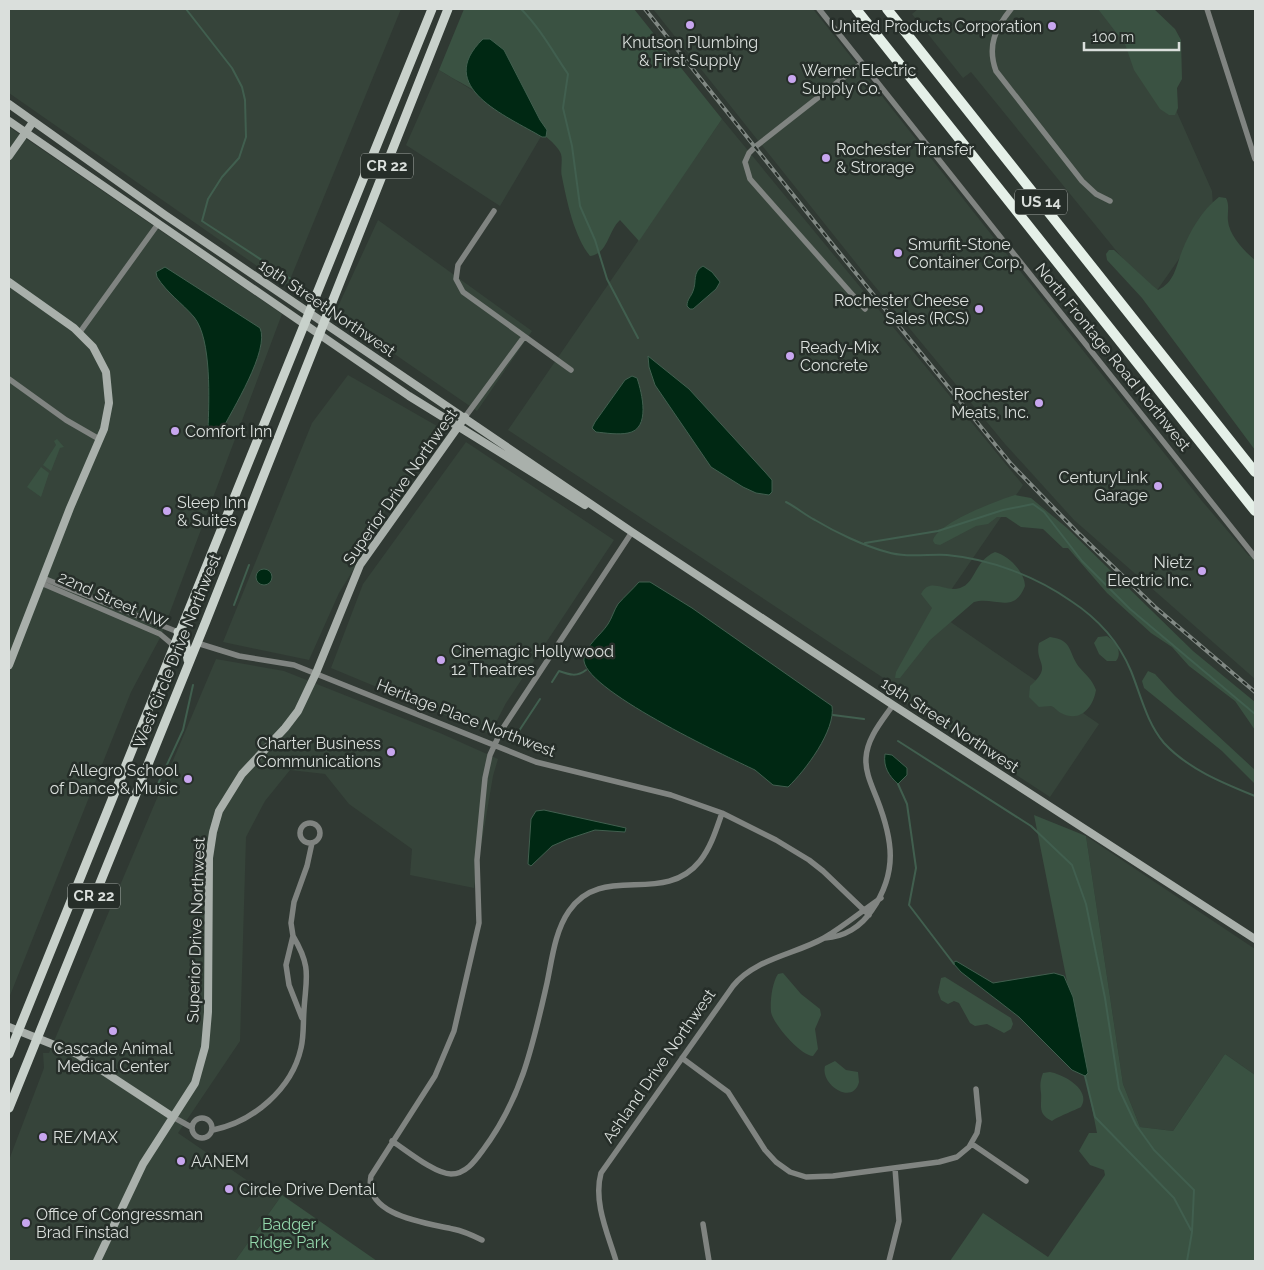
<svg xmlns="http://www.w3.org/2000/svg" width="1264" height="1270" font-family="Raleway,sans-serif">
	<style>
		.built { fill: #36443a }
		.green { fill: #3a5242 }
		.water { fill: #002813; stroke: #415f4f }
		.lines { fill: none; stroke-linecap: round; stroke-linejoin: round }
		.stream { stroke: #415f4f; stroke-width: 2 }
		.street { stroke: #808481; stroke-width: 5.5 }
		.secondary { stroke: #a9b0ab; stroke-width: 8 }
		.primary { stroke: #c8d1cb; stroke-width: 9 }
		.highway { stroke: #e5f0e8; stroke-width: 10 }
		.rail-casing { stroke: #818984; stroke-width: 4 }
		.rail { stroke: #262e29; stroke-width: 2; stroke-dasharray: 5.5; stroke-linecap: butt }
		.poi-dot { fill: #c8a6ef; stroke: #262e29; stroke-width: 2 }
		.labels { text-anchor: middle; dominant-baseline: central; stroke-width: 5; stroke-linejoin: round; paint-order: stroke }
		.shield { fill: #262e29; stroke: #a4aaa6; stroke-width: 1 }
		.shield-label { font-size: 15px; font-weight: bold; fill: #dadfdc }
		.poi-label { font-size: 16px; fill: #dadfdc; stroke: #262e29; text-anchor: start }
		.street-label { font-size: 16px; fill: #dadfdc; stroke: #262e29 }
		.park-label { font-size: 16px; fill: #93d6ab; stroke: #262e29 }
	</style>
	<rect width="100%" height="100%" fill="#303933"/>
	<!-- built -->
	<path class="built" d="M9,9H401L287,287L9,93Z
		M653,9H813L1202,501L1249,556L1255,552V679L1074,520L1005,444L868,278Z
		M918,9H1131L1212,191L1213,206L1202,226L1153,296L971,72L963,78L912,14Z
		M439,70L543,133L500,206L406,145Z
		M722,119L1023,485L936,612L1099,724L1050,797L906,703L888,681L508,430Z
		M9,127L282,314L161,636L131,692L9,998Z
		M378,220L532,331L477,411L335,313Z
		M348,375L444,430L386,509L373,538L339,593L309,660L223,642L312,423Z
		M466,442L614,540L506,703L490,734L331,668L363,584Z
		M216,659L284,671L440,733L498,759L493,776L474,888L410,875L412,849L349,804L325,774L290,770L265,801L246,837L240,1041L178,1133L248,1181L282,1195L235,1261H9V1160L44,1068L43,1053H49Z
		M1086,836L1255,949V1075L1225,1054L1173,1131L1140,1127L1123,1084Z"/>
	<!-- green -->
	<path class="green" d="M464,9H634L722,119L639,241L620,220C608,231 608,254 590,256C574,236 567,202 562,177C560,170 563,161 561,154C553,131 463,85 439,70Z
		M1098,9H1154L1175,29L1181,40L1182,79L1177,88L1178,108L1175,115H1169L1160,109L1134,70L1125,44Z
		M1219,197L1226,198C1230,206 1227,213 1228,221C1229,235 1245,252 1255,260V450L1142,298L1107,260L1106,254L1109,250H1114L1153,286L1158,290C1175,282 1176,266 1182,251C1190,231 1202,210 1219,197Z
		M57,439L64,447L60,448L51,471L43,465L56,445L54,441Z
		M41,467L49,473L41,497L27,487Z
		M1015,495L1031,498L1067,528L1193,651L1255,702V730L1235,701L1189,666L1172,647L1151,633L1107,593L1068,548H1063L1043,529L1021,527L1006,517H997L988,524L976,526L940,545L935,544L933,541C935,524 998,500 1015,495Z
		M995,552C1008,555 1025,572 1025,586C1014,615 994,596 974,602L930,640L900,678H895L896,672L932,608L921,594C930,576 945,593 960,588C976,583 974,561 995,552Z
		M1107,636C1116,642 1123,652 1116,661H1107L1099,654L1094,643L1098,637Z
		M1050,637C1073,640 1068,652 1079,667C1086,675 1092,679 1096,690C1093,708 1080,723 1061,713C1057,711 1055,707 1051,706C1046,706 1043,707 1039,707L1029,697L1030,686C1054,665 1034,664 1039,643Z
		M1148,671L1155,674L1175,696L1255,770V784L1222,751L1144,688L1142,681Z
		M1034,815L1086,836L1123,1084L1140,1127L1173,1131L1225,1054L1255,1075V1261H950L983,1213L1048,1257L1105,1175L1104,1170L1090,1165L1079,1151L1089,1133H1097Z
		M783,973L801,994L820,1009L821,1015L815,1029L818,1049L813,1056C801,1056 773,1024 771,1012C770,1001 772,983 778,974Z
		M945,977L1011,1018L1013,1024L1011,1029L1004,1033L987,1024L975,1026L970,1023L959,1003L954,1001L948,1004L941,1000L938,992L941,978Z
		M835,1061L846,1070L858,1072L859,1082C853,1106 820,1085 825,1066Z
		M1050,1072C1062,1074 1092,1089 1081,1107C1080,1108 1057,1117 1052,1121C1037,1114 1042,1106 1041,1093C1040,1085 1040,1081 1043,1073Z
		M282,1195L377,1261H235Z"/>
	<!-- water -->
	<path class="water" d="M483,39H490L504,50L540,120L547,130L546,137H542C507,116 433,87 483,39Z
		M703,266L712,272L720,282L716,289L693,309H690L687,306C687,299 691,297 693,291C697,282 692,272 703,266Z
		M165,267L260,328C270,350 232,410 221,432L215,439L209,434L208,429C209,402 212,339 194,317C182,303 167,293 157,277L156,272Z
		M648,356L689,389L765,472L772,480V492L769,495L756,493L743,487L711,467L655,385L649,367Z
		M632,376L637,378C642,393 651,429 628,433C618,435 606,433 596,432L592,428L595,422L625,380Z
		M256 577a8 8 0 1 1 16 0a8 8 0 1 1-16 0Z
		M639,582H650L692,608L832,706C836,730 805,771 788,787L773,785L755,770C728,757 579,688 584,658C586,645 601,635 608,624C612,618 614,610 618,604C625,596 632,590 639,582Z
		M885,754L892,755L907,768V775L898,784C889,776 883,767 885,754Z
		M544,810L626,828L625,832L595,830L568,839L552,846L531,866L528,864L531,819L536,811Z
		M956,961L993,983L1054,973L1064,976L1073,997L1088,1073L1085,1076L1072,1070L1019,1017L961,972L953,963Z"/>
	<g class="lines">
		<!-- stream -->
		<path class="stream" d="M186,9L232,68L242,87L245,100L246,137L239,158L222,177L208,199L202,221L297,283
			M521,9C540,28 553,52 568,74L563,108L572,146L580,206L595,240L607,279L638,338
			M786,502C796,507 805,515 815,520C835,532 864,546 887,552C906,558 928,554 947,555C990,559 1035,576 1071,601C1097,618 1119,642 1131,671C1141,696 1147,723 1164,743C1188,769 1223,783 1255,796
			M865,543L938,531L1003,510L1033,504L1044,512L1082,561L1130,609L1255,714
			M234,605L249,565
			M552,682L559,671C570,675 577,677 586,670
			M833,715L864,719
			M898,741L1031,826L1072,865L1086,904L1105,998L1119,1089L1136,1125L1154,1150L1194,1190L1192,1232L1187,1261
			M511,743L540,699
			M158,784L183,730L193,685
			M898,784L907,804L916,868L909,905L954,964
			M1085,1076L1095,1117L1174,1198L1191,1230"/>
		<!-- street -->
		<path class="street" d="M819,9L1255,557
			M1011,9C995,29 987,46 996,71L1082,181L1096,194L1110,201
			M1207,9L1255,159
			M862,63L755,147L749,153L745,162L750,179L865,309
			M494,211L458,265L456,279L463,292L571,370
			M80,332L158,224
			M9,379L66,420L99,439
			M465,417L524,337
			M43,578L178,632
			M41,583L160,634L173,645
			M197,643L239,656L294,665L536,762L671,795L722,813L776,840L809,860L823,871L869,915
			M300 833a10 10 0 1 1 20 0a10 10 0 1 1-20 0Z
			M825,938C844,937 861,927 872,910C898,872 893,840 877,799C872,786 865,772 866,758C867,738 882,721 893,705
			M302,1018L289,985L286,965L293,936L291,923L294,902L307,866L312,843
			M682,1058L728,1092L765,1150L776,1162L790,1172L806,1177L833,1176L939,1162L957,1157L969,1147L977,1133L979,1121L976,1089
			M173,1117L191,1127
			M192 1128a10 10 0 1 1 20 0a10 10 0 1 1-20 0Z
			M213,1130C253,1122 292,1089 301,1048C304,1036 303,1022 304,1010C306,977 312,968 293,936
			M392,1141C406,1150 435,1174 451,1174C466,1174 475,1161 483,1150C522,1098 533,1044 547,983C552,959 555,931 569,911C602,862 663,907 700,861C711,847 716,830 722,813
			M972,1144L1026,1181
			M703,1224L709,1261
			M482,1240C472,1235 463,1231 453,1229C427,1223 363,1216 371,1176L435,1076L454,1031L479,923L477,860L485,778L490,755L501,731L632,532
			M616,1261C608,1234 593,1202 601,1173L733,986C754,959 796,954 824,938C844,926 862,911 881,898
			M889,1261L899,1221L895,1168"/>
		<!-- secondary -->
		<path class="secondary" d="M9,104L165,215L632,532L893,705L1255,939
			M9,121L409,396L585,505
			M9,156L33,122
			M9,282L74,328L93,347L106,372L109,403L104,429L70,508L9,665
			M9,1027L77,1054L173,1117
			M97,1261L143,1164L195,1083L205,1047L208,1012L209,858L213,832L219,811L242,774L285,728L298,711L316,673L360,565L465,417"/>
		<!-- primary -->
		<path class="primary" d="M178,632L185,640L188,660
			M9,1054L432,9
			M9,1108L206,621L448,9"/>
		<!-- highway -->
		<path class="highway" d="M856,9L1255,511
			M887,9L1255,472"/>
		<defs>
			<path id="rail" d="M645,9L833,245L1011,464L1077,532L1155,607L1255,692"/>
		</defs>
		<!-- rail casing -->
		<use href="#rail" class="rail-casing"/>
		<!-- rail -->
		<use href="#rail" class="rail"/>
	</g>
	<!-- markers -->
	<g class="poi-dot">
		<circle cx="690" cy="25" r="5"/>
		<circle cx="1052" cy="26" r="5"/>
		<circle cx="792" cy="79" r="5"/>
		<circle cx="826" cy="158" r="5"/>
		<circle cx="898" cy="253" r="5"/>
		<circle cx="979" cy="309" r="5"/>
		<circle cx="790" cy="356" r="5"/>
		<circle cx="1039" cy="403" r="5"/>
		<circle cx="175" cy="431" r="5"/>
		<circle cx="1158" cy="486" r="5"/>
		<circle cx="167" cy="511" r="5"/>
		<circle cx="1202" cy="571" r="5"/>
		<circle cx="441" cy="660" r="5"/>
		<circle cx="391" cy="752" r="5"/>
		<circle cx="188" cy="779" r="5"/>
		<circle cx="113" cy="1031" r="5"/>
		<circle cx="43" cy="1137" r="5"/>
		<circle cx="181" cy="1161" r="5"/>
		<circle cx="229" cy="1189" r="5"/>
		<circle cx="26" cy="1223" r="5"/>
	</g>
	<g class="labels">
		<!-- shield labels -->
		<g class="shield">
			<rect x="361" y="153.5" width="52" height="25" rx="4"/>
			<rect x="1015" y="189.5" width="52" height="25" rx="4"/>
			<rect x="68" y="883.5" width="52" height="25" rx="4"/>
		</g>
		<g class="shield-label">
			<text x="387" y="166">CR 22</text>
			<text x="1041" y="202">US 14</text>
			<text x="94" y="896">CR 22</text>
		</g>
		<!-- poi labels -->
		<g class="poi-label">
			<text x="1042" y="26" text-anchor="end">United Products Corporation</text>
			<text x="690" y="42" text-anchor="middle">Knutson Plumbing<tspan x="690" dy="18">&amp; First Supply</tspan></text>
			<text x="802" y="70">Werner Electric<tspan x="802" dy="18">Supply Co.</tspan></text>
			<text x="836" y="149">Rochester Transfer<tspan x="836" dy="18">&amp; Strorage</tspan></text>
			<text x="908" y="244">Smurfit-Stone<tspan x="908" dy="18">Container Corp.</tspan></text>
			<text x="969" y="300" text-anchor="end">Rochester Cheese<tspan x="969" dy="18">Sales (RCS)</tspan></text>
			<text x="800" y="347">Ready-Mix<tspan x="800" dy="18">Concrete</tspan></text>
			<text x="1029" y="394" text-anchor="end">Rochester<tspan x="1029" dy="18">Meats, Inc.</tspan></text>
			<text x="185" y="431">Comfort Inn</text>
			<text x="1148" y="477" text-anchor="end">CenturyLink<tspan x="1148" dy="18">Garage</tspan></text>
			<text x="177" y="502">Sleep Inn<tspan x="177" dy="18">&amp; Suites</tspan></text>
			<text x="1192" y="562" text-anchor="end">Nietz<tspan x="1192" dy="18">Electric Inc.</tspan></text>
			<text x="451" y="651">Cinemagic Hollywood<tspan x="451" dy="18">12 Theatres</tspan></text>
			<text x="381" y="743" text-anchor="end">Charter Business<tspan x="381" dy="18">Communications</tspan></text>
			<text x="178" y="770" text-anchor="end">Allegro School<tspan x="178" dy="18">of Dance &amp; Music</tspan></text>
			<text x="113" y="1048" text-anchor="middle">Cascade Animal<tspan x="113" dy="18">Medical Center</tspan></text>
			<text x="53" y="1137">RE/MAX</text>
			<text x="191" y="1161">AANEM</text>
			<text x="239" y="1189">Circle Drive Dental</text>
			<text x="36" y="1214">Office of Congressman<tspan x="36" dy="18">Brad Finstad</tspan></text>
		</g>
		<!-- street labels -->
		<g class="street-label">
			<text transform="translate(327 308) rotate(34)">19th Street Northwest</text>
			<text transform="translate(1113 357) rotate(51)">North Frontage Road Northwest</text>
			<text transform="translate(400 487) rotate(-55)">Superior Drive Northwest</text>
			<text transform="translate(113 600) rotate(24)">22nd Street NW</text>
			<text transform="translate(177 651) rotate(-68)">West Circle Drive Northwest</text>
			<text transform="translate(466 718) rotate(21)">Heritage Place Northwest</text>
			<text transform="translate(950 725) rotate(33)">19th Street Northwest</text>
			<text transform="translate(196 930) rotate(-88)">Superior Drive Northwest</text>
			<text transform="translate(659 1066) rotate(-55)">Ashland Drive Northwest</text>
		</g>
		<!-- park labels -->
		<g class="park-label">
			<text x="289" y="1224">Badger<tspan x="289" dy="18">Ridge Park</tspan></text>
		</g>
	</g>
	<!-- border -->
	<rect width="1264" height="1270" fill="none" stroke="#dadfdc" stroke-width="20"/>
	<!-- scale -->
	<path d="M1084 42v8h95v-8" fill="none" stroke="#dadfdc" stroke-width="2.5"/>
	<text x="1092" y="42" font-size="15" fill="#dadfdc" stroke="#262e29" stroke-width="4" paint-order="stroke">100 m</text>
</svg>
